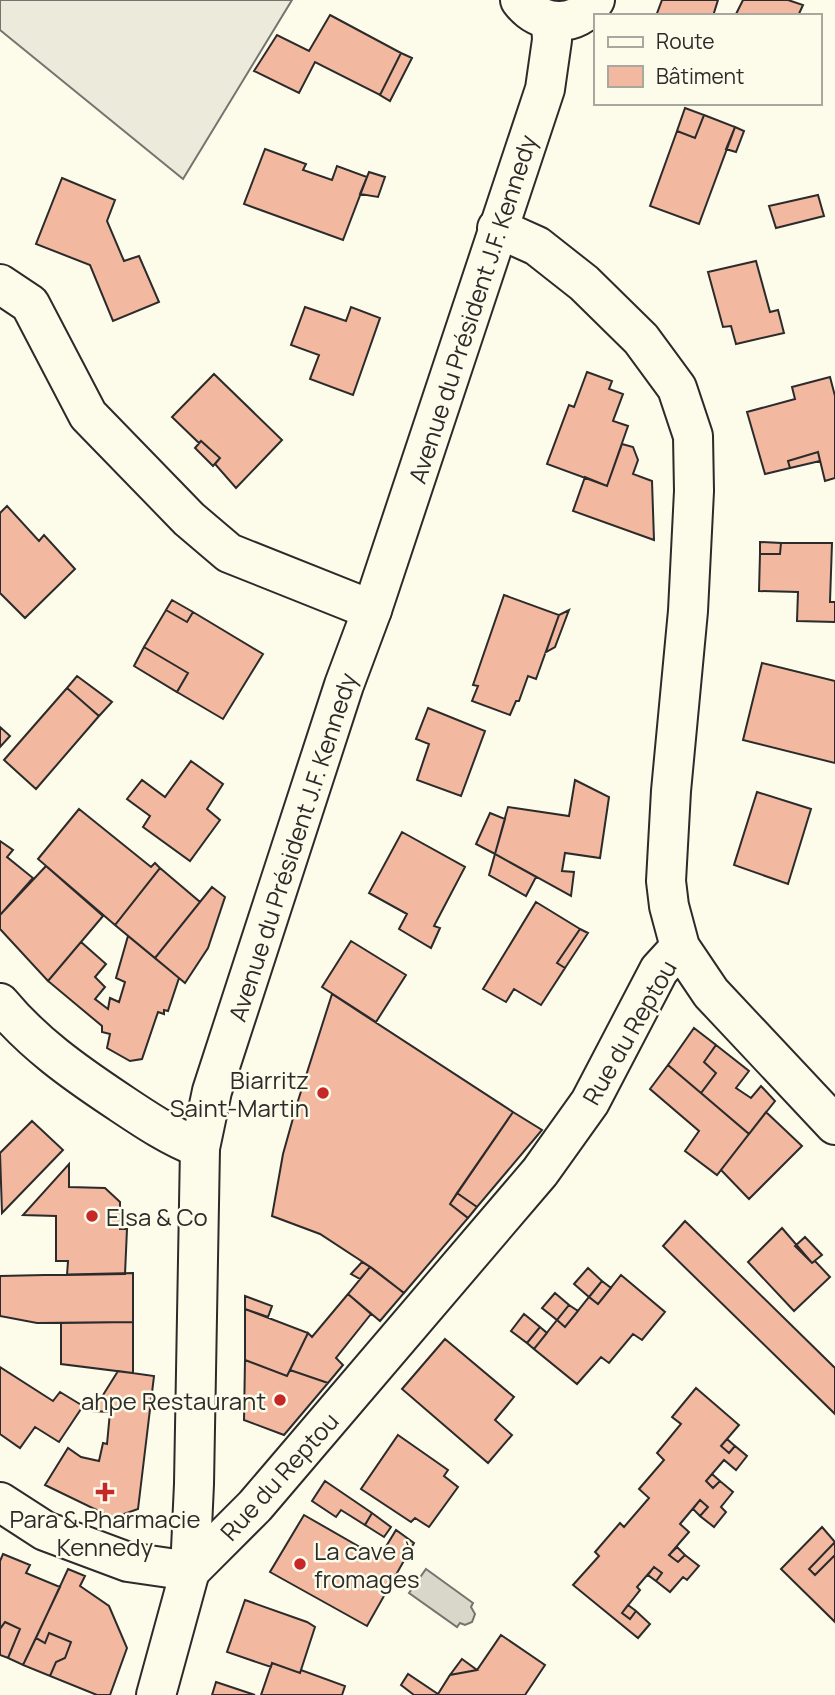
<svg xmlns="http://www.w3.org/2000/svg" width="835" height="1695" font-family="Manrope,sans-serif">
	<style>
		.parking { fill: #eceadb; stroke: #74746e; stroke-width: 2 }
		.water { fill: #d8d7c9; stroke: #74746e; stroke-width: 2 }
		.building { fill: #f2b8a0; stroke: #2b2b2b; stroke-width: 2 }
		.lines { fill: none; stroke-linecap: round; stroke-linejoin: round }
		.street-casing { stroke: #2b2b2b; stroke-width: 42 }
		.secondary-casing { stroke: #2b2b2b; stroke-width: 42 }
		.street { stroke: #fdfbea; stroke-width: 38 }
		.secondary { stroke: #fdfbea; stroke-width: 38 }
		.poi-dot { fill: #c62828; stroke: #fdfbea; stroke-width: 2.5 }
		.labels { text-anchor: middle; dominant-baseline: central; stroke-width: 5; stroke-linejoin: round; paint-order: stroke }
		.street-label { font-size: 24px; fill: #2b2b2b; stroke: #fdfbea }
		.poi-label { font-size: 24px; fill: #2b2b2b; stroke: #fdfbea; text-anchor: end }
	</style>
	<rect width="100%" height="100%" fill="#fdfbea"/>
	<!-- parking -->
	<path class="parking" d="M0,0H292L183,179L0,30Z"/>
	<!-- water -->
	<path class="water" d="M426,1569L473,1603L471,1607L475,1614L472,1622L465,1625L460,1623L457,1627L409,1593Z"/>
	<!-- building -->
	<path class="building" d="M662,0H718L713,16H656Z
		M743,0H788L803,5L798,16H735Z
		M330,15L401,53L380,95L315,62L299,93L254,71L277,35L309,51Z
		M401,53L412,58L390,101L380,95Z
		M685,108L704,115L695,138L677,131Z
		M704,115L735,127L699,224L650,206L677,131L695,138Z
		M735,127L744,131L736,152L726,149Z
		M265,149L306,164L303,170L332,180L337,166L367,177L343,240L244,204Z
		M369,172L385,177L378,197L360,194Z
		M62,178L115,200L107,221L124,261L139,256L159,302L113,321L90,265L36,244Z
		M818,195L824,216L776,228L769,206Z
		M756,261L770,312L778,310L784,333L736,344L731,326L723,327L708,272Z
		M305,307L346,321L351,307L380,318L353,395L310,379L319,355L291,345Z
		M587,372L612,381L609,389L623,394L613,421L628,426L607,486L547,464L569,405L574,407Z
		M214,374L282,440L236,488L215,464L220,458L201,441L199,443L172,417Z
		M830,377L835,396V478L825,481L818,452L788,461L790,468L765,474L747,412L795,399L792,387Z
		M201,441L220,458L213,466L195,448Z
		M622,444L633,447L638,460L633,474L652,481L654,540L573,511L585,477L607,486Z
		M818,452L820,461L790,468L788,461Z
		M7,506L39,541L44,535L75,569L25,618L0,593V513Z
		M760,542L781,543L780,554H760Z
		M781,543H832L830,602H835V622L797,621L798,592L759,591L760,554H780Z
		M504,595L559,615L536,679L528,676L519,701H516L510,715L472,701L478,686L473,685Z
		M172,600L193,612L187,622L166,610Z
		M166,610L187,622L193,612L263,654L223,719L177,692L188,673L144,647Z
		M569,610L555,647L546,652L559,615Z
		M144,647L188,673L177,692L134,666Z
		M762,663L835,681V763L743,740Z
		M77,676L112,702L99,716L67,688Z
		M67,688L99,716L36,789L4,760Z
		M428,708L485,731L461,796L417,780L429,744L416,739Z
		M0,727L10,736L0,747Z
		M191,761L223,784L207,809L220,820L190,861L143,827L150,816L127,799L142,780L165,797Z
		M575,780L609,797L600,858L565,853L562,871L574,872L571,896L495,854L508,807L569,816Z
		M757,792L811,809L788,884L734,865Z
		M79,809L151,867L155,863L160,868L115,925L38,859Z
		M490,813L505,819L495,854L476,844Z
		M402,832L465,867L434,926L440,928L431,948L399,929L407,914L369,893Z
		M0,841L13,850L7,857L33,878L0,915Z
		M495,854L536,877L526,896L489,875Z
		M46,866L103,916L48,981L0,929V915Z
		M160,868L200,902L155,958L115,925Z
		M212,887L225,897L208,948L185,983L155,958Z
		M536,902L580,929L557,963L565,968L541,1005L514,989L506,1002L483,989Z
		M580,929L588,933L565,968L557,963Z
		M128,936L179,978L168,1011L164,1010V1014L158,1012L142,1059L130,1061L107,1048L110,1034L102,1032V1026L48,981L81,942L106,964L95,977L105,987L95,999L108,1009L110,998L119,1002L125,982L116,978Z
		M351,941L406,975L376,1022L322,987Z
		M332,994L513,1112L450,1204L468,1218L404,1293L372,1268L320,1234L272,1216L283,1154L297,1104Z
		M694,1028L716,1045L704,1062L716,1073L701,1093L668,1065Z
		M716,1045L749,1071L736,1088L751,1098L761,1086L775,1101L749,1134L701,1093L716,1073L704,1062Z
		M668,1065L749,1134L717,1175L685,1151L699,1131L650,1089Z
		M513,1112L542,1130L477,1207L457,1193Z
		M766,1112L802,1146L749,1199L721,1170Z
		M32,1121L63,1150L2,1213L0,1153Z
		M69,1164V1187L105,1188L120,1202V1229H127L125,1274L67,1275L68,1261H56V1216L23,1215Z
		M457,1193L477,1207L468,1218L450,1204Z
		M685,1221L835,1368V1414L663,1246Z
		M782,1228L812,1263L815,1261L830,1277L794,1311L748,1262Z
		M805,1237L822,1255L812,1263L795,1246Z
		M362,1262L370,1267L360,1279L351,1274Z
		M370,1267L404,1293L380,1321L348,1294Z
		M588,1268L602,1281L589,1297L574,1284Z
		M133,1273V1322L37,1323L0,1316V1276Z
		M621,1275L665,1312L642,1340L633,1334L609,1363L601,1357L577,1384L534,1349L557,1320L565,1327L589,1297L598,1304Z
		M602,1281L611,1288L598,1304L589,1297Z
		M555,1293L569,1305L557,1320L542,1308Z
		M348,1294L371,1314L336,1358L343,1365L328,1383L290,1370L308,1333L312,1337Z
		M245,1296L272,1306L268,1317L245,1309Z
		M569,1305L578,1311L565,1327L557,1320Z
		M245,1309L308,1333L287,1376L245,1360Z
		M524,1314L540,1327L527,1343L511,1331Z
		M133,1322V1373L61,1364V1323Z
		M540,1327L547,1333L534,1349L527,1343Z
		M445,1339L514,1397L495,1420L512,1435L488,1463L402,1389Z
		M245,1360L287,1376L290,1370L328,1383L284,1435L244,1420Z
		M0,1367L53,1401L60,1392L83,1406L59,1442L35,1427L20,1448L0,1434Z
		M118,1371L154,1376L138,1509L113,1518L45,1485L68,1448L81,1457L99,1461L103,1443L107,1444L110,1412L93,1411Z
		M696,1388L739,1425L721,1446L729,1453L735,1446L747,1456L736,1470L724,1460L706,1481L713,1488L720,1481L733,1492L721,1507L726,1512L714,1527L700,1516L708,1507L700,1500L680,1524L689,1532L669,1555L678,1562L685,1555L699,1566L687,1580L683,1577L670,1592L656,1581L662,1573L654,1567L637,1587L640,1590L622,1613L630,1619L636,1611L650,1624L638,1638L573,1585L599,1556L595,1552L620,1523L624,1527L649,1498L639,1489L664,1460L657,1453L681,1424L672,1417Z
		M398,1435L448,1470L444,1476L458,1487L429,1527L415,1518L411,1522L361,1489Z
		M727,1439L735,1446L729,1453L721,1446Z
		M712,1474L720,1481L713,1488L706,1481Z
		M325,1481L372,1513L365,1525L341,1510L336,1517L312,1501Z
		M700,1500L708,1507L700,1516L693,1509Z
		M372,1513L391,1527L384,1537L365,1525Z
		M304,1515L379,1558L396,1530L414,1543L367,1626L270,1572Z
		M822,1527L835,1542L809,1569L815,1575L835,1555V1622L781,1569Z
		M835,1542V1555L815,1575L809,1569Z
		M677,1547L685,1555L678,1562L669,1555Z
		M3,1554L30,1565L26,1573L60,1587L23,1665L8,1658L20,1629L5,1622L0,1629V1561Z
		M654,1567L662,1573L656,1581L648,1575Z
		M68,1569L85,1576L80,1586L109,1606L127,1648L110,1695H97L50,1676L56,1662L65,1658L71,1642L49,1633L45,1643L36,1638Z
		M245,1600L307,1622L315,1627L300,1673L272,1663L271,1667L227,1652Z
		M628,1605L636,1611L630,1619L622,1613Z
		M5,1622L20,1629L8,1658L0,1655V1629Z
		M49,1633L71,1642L65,1658L56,1662L50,1676L23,1665L36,1638L45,1643Z
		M501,1635L545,1665L525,1695H414L401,1685L408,1674L438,1694L450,1675L477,1670Z
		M462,1659L477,1670L450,1675Z
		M272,1663L300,1673L301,1670L345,1686L342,1695H261Z
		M216,1682L255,1695H212Z"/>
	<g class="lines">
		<defs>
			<path id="street" d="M497,228L537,246L584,283L641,339L677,388L693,436L694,491L688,611L671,791L666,881L669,906L680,947L711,993L835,1125
				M0,284L30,304L88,415L189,519L229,553L372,610
				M0,1003C33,1043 74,1072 116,1100C143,1118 169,1136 200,1148
				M0,1502L45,1531L128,1562L190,1571L255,1506L540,1172L590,1102L659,970L680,947"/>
			<path id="secondary" d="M520,0C539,26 577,30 595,0
				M156,1695L190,1571L194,1484L200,1148L212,1091L344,685L372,610L545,89L552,40L551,21"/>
		</defs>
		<!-- street casing -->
		<use href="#street" class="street-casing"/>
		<!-- secondary casing -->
		<use href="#secondary" class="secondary-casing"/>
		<!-- street -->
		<use href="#street" class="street"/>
		<!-- secondary -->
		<use href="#secondary" class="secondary"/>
	</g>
	<!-- markers -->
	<g class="poi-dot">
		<circle cx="323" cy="1093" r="7"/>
		<circle cx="92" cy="1216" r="7"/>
		<circle cx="280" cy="1400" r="7"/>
		<path d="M101.5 1481.5h7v7h7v7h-7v7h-7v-7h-7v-7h7z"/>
		<circle cx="300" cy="1564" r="7"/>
	</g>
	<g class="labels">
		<!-- street labels -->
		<g class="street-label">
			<text transform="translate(472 309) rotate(-72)">Avenue du Président J.F. Kennedy</text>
			<text transform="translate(292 847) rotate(-72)">Avenue du Président J.F. Kennedy</text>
			<text transform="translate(629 1032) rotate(-60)">Rue du Reptou</text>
			<text transform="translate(279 1476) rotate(-48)">Rue du Reptou</text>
		</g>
		<!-- poi labels -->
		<g class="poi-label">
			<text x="309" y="1079">Biarritz<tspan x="309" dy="28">Saint-Martin</tspan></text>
			<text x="106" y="1216" text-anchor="start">Elsa &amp; Co</text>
			<text x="266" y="1400">ahpe Restaurant</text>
			<text x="105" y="1518" text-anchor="middle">Para &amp; Pharmacie<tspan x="105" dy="28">Kennedy</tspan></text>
			<text x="314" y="1550" text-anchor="start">La cave à<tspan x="314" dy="28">fromages</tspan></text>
		</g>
	</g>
	<!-- legend -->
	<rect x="594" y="14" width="228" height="91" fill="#fdfbea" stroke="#a9a89e" stroke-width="2"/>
	<rect x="608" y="37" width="35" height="10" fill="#fdfbea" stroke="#a9a89e" stroke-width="2"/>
	<text x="656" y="49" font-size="21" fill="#2b2b2b">Route</text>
	<rect x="608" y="66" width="35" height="21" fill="#f2b8a0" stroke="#a9a89e" stroke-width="2"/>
	<text x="656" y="84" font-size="21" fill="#2b2b2b">Bâtiment</text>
</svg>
